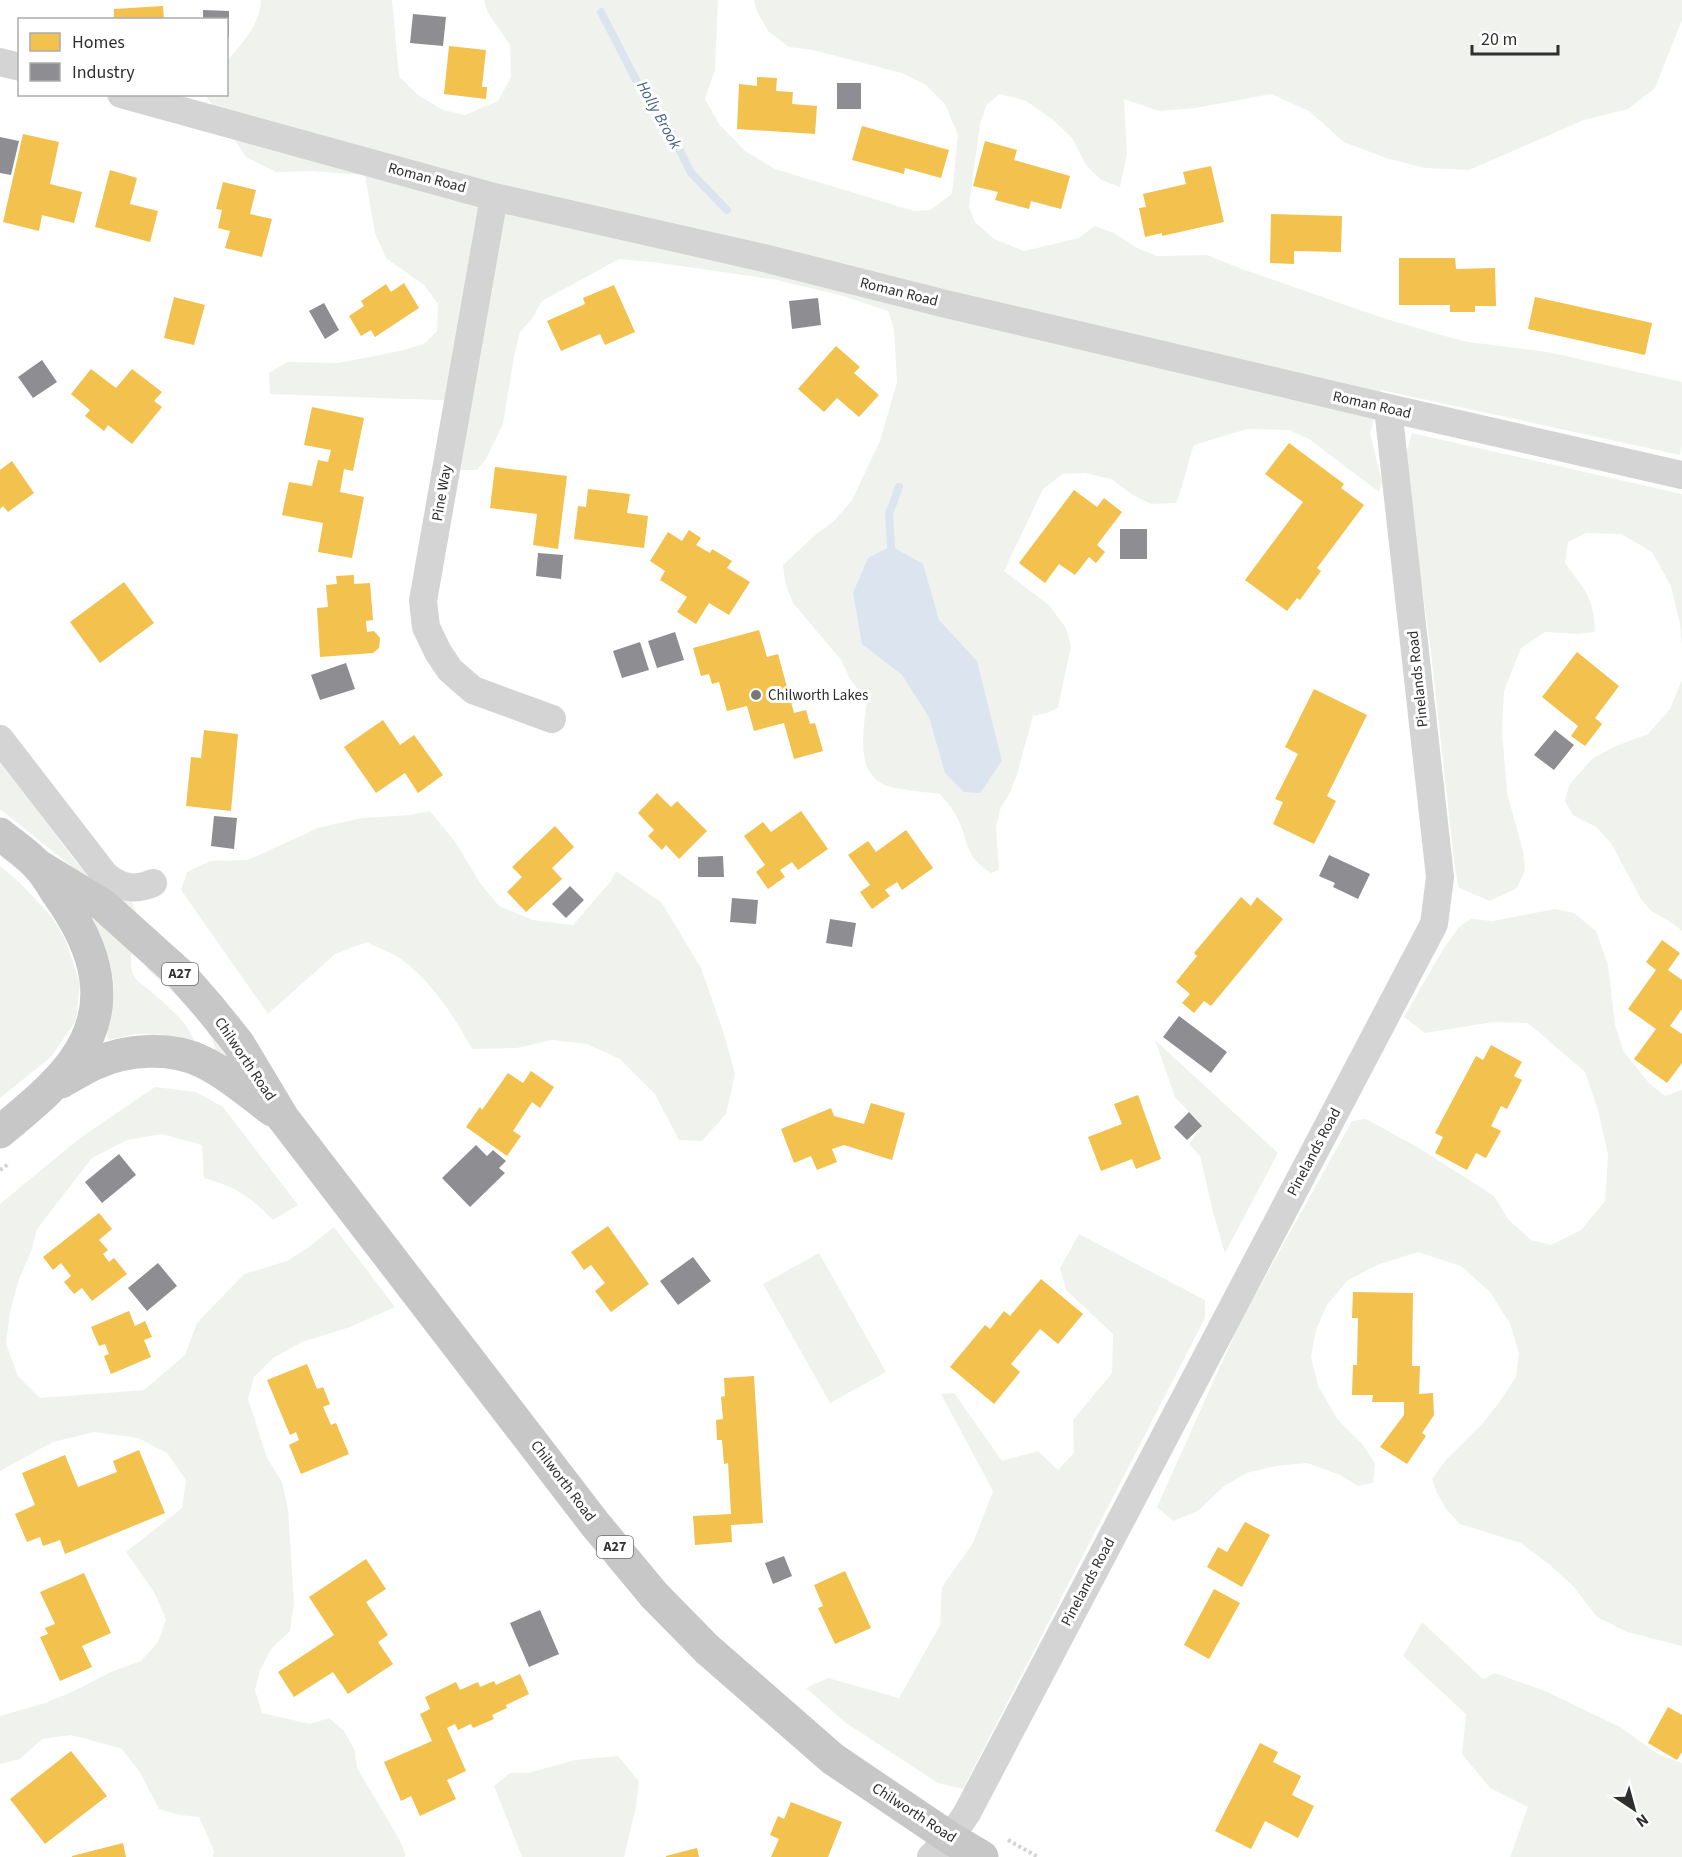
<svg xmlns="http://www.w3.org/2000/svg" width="1682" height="1857" font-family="'Source Sans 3',sans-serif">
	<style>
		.green { fill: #f0f3ed }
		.water { fill: #dce4ef }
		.homes { fill: #f2c14e }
		.industry { fill: #8d8d92 }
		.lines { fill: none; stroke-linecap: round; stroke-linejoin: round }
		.stream { stroke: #dce4ef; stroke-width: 8 }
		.path { stroke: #d3d3d3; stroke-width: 4; stroke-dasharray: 3 3; stroke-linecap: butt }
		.minor { stroke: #d4d4d4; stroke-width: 28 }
		.major { stroke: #c7c7c7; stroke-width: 33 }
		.poi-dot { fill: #787878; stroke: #fff; stroke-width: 2 }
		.labels { text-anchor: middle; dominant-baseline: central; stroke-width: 6; stroke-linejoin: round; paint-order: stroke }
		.shield { fill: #fff; stroke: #6d6d6d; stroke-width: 1.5 }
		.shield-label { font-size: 14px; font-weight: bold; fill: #2f2f2f }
		.street-label { font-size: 15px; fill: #2f2f2f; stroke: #fff }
		.poi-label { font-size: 15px; fill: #2f2f2f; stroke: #fff; text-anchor: start }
		.water-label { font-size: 16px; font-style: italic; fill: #476287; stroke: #fff }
	</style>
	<rect width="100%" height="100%" fill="#fff"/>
	<!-- green -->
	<path class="green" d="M261,0H392L399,76L418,95L443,110L465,115L498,101L511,77L510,45L488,13L484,0H718L715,70L705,99L719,124L745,151L775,169L914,211L930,210L952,194L958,135L945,104L926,85L902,73L813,50L789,47L768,31L756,9L754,0H1682V20L1655,88L1628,109L1584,120L1469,170L1425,168L1386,158L1344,142L1309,111L1271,94L1195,108L1159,111L1124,99L1127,154L1120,187L1101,180L1086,165L1072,138L1052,119L1026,101L1000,94L987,104L980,124L969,207L975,222L994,239L1024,251L1079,238L1094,226L1114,233L1137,248L1157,256L1207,255L1242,269L1383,318L1452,338L1469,342L1548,352L1682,382V443L1680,455L1381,390L1370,434L1382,481L1379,492L1309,439L1289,430L1247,429L1194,445C1187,464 1184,485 1176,503L1151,504L1133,495L1111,479L1085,473L1063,474L1043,489L1004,571L1049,605L1066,628L1071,646L1058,708L1047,713L1033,716L1017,774L1010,793L1001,807L996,827L999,870L991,873C963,855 970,843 957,817C953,809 946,801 940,794C926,792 897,790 885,785C854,773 864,726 867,701L850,679L841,660L793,603L785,582L783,565L814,536L833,522L852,500L880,441L897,382L894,329L888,311L843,296L777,280L653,262L619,259L542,301L532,319L520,332L514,357L503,424L486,459L477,470H460L463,401L270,394L269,373L287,362L338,363L400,351L424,344L437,331L438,304L424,285L386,258L375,233L365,175L313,171L276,172L246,157L207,97L208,95L226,94L227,61C242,43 260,25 261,0Z
		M1412,433L1682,494V646L1680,624L1671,586L1652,552L1621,534L1586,533L1568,542L1565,563C1585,590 1594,597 1595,632L1578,634L1545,632L1521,648L1504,691L1502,730L1507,793L1523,851L1525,870L1517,888L1490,901L1459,888L1455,869L1430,644L1404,460Z
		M1682,680V931L1672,923L1651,911L1641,899L1611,843L1596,827L1573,815L1565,801L1569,785L1593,758L1616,746L1648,734L1670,709Z
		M0,760L76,862L90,876L129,895L137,914L71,866L0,809Z
		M430,811L456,843L480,883L499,906L533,920L573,925L611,881L616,871L662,903L701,968L724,1034L735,1074L726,1114L702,1141L679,1140L655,1094L620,1059L587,1044L552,1040L517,1048L472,1049C453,1015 433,983 401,959C391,952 378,948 367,942L335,954L268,1014L181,890L187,872L210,861L248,860L318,828L362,818L410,815Z
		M0,866L19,882L52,917L66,941L80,984L76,1021L51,1057L0,1098Z
		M1555,909L1574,913L1596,931L1608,965L1615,1025L1624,1052L1649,1083L1665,1096L1682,1090V1646L1627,1632L1597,1617L1573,1586L1550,1565L1521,1543L1460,1524L1446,1509L1436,1491L1432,1479L1445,1461L1482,1424L1498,1404L1516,1377L1519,1353L1510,1324L1490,1292L1461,1266L1418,1252L1377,1265L1348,1280L1327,1305L1316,1330L1311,1357L1318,1386L1338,1420L1363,1445L1375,1464L1373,1483L1358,1486L1340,1475L1307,1463L1275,1466L1247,1473L1224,1486L1198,1511L1173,1521L1157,1507L1240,1322L1352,1121L1366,1119L1419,1148L1494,1196L1508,1219L1531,1240L1551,1245L1581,1230L1605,1201L1608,1155L1598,1110L1585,1072L1528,1023L1493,1022L1425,1033L1404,1017L1442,951L1460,926L1471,919L1493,921Z
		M94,918L133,948C130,958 129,971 137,980C140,983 144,986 148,989C164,1003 189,1022 195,1043L159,1034H136L108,1040C105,1033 115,1002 114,989C113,965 103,943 94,921Z
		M144,963L155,966L229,1051L224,1058L215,1051C214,1026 166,986 148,970Z
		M1155,1040L1278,1153L1225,1253L1214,1216L1200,1156L1189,1144L1202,1126L1175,1097Z
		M155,1087L196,1092L223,1107L298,1205L273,1220C249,1196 237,1187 204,1178L202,1145L162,1134L127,1140L92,1158L37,1229L31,1252L19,1279L10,1312L6,1344L18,1376L40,1398L144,1390L185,1355L197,1323L244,1274L287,1261L309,1247L334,1227L395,1307L350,1327L302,1342L273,1358L254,1377L248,1399L267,1458L282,1482L288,1509L294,1603L290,1631L271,1649L260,1670L255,1690L262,1713L310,1724L329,1718L344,1731L355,1751L357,1768L398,1837L406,1855L404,1857H213L214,1851L199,1817L180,1815L159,1809L139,1771L122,1749L87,1739L70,1735L42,1739L20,1759L0,1764V1716L45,1703L74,1691L111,1672L141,1661L158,1642L166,1619L154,1592L126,1552L182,1508L186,1480L167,1453L138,1438L94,1432L53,1442L0,1471V1204L80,1138Z
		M1079,1234L1205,1300V1318L963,1789L938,1783L846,1723L806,1688L828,1678L899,1698L940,1625L942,1587L973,1543L993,1491L941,1394L954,1393L1002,1461L1038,1451L1058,1470L1074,1453L1073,1420L1112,1373L1113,1334L1066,1290L1060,1268Z
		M819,1253L886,1372L830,1403L763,1284Z
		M1422,1622L1483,1679L1495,1673L1545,1691L1620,1727L1658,1754L1682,1763V1857H1510L1528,1807L1490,1788L1462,1754L1466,1714L1403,1656Z
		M618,1756L639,1781L636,1807L624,1857H522L494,1786L510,1773H528L575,1760Z"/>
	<!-- water -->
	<path class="water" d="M891,546L923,564L939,620L977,661L1002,761L980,793L964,792L945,773L929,717L902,675L862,644L853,593L868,558Z"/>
	<!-- homes -->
	<path class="homes" d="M163,6L164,20H114V9Z
		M449,46L486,50L482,87H487L486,99L444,94Z
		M757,77L777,78L776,91L793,92L792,104L817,106L815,134L737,129L739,84L757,86Z
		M862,126L949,150L941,178L905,168L904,174L852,160Z
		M23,134L59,142L50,184L82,192L74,223L42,215L39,231L3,222Z
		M985,141L1017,150L1014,160L1070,176L1061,209L1031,201L1029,209L995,200L998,192L973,186Z
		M1211,166L1224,222L1162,236V233L1145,237L1139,208L1146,207L1143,194L1186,184L1183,172Z
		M110,170L137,178L130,204L158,211L150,242L95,227Z
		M223,182L256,190L250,214L272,219L262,257L225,248L230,231L218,228L222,210L216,209Z
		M1271,214L1342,216L1341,252L1294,251V264L1270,263Z
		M1399,258H1455L1456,269L1495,268L1496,306H1475V312H1450V305H1399Z
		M404,283L419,308L375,337L371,330L361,336L349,316L364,306L361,301L386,284L391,292Z
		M614,285L635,332L605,345L600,334L561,351L547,321L585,304L583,298Z
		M174,297L205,305L194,345L164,338Z
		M1535,297L1652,323L1645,355L1528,329Z
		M836,346L860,367L854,373L879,395L859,417L837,398L824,412L798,389Z
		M91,369L116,388L132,369L162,392L154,401L162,407L132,444L108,425L104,431L85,416L90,410L71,394Z
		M312,407L364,418L353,471L344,469L340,492L364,497L352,558L318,552L323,523L282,515L289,482L312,486L318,460L328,462L331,450L304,445Z
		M1289,443L1344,484L1341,488L1364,505L1317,568L1321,571L1300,600L1297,598L1287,611L1245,580L1303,502L1265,474Z
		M12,461L34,493L8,512L3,506L0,509V470Z
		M495,467L567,476L558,549L533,545L537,514L490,508Z
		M588,489L630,494L627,513L648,516L644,548L574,539L578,506L586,507Z
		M1074,490L1097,507L1104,498L1122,512L1097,545L1105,552L1096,563L1089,557L1075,575L1059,564L1045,583L1019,563Z
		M689,530L701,538L696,545L710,553L712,549L732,561L727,568L750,582L729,615L709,603L696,624L677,612L687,597L660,580L665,571L650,561L668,532L682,541Z
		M354,575V584L370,583L373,620L366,621L367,632L374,631L380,638L379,648L373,653L320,657L317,608L328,607L326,585L337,584L336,576Z
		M124,582L154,623L100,663L70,622Z
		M759,630L767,657L778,654L794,713L806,710L810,724L815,723L823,751L794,759L784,723L754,731L747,706L727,711L719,682L712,684L709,674L701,676L693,648Z
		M1577,652L1619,686L1595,718L1602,724L1585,746L1571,736L1578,726L1542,697Z
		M1314,689L1367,715L1327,796L1336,801L1314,844L1273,824L1283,802L1275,799L1298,754L1285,747Z
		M383,720L400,745L414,735L443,775L418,793L405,773L376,793L344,747Z
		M204,730L238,734L231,811L186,806L191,757L201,758Z
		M657,793L671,807L677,801L707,831L679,859L666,845L662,850L648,836L654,830L638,813Z
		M801,811L828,849L798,870L792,862L780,870L785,877L768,889L756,872L765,865L744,836L763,822L771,832Z
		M555,826L574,847L552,868L562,879L526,912L507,892L522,877L512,867Z
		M906,830L933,868L902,890L897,882L885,890L890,896L872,909L860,892L870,885L848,855L868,841L876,852Z
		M1241,897L1251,906L1257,897L1283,919L1211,1006L1204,1001L1194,1013L1182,1003L1190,994L1176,982L1197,956L1194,953Z
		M1662,940L1680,953L1668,970L1682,980V1009L1670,1026L1682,1034V1063L1667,1083L1634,1059L1656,1029L1628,1009L1656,970L1646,962Z
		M1491,1045L1522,1062L1514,1076L1522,1080L1507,1109L1501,1106L1491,1126L1501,1131L1486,1158L1476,1153L1467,1170L1435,1153L1443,1137L1435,1133L1476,1056L1483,1060Z
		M531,1071L554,1087L540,1108L532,1102L513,1131L521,1136L507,1156L466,1127L480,1107L482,1110L508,1073L523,1083Z
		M1138,1095L1161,1159L1136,1169L1132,1159L1101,1171L1088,1137L1122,1124L1114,1104Z
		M871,1103L905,1113L892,1160L844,1145L832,1149L837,1162L817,1170L811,1156L794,1163L781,1129L831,1108L834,1116L864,1124Z
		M99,1213L112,1229L99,1240L108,1250L103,1254L109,1262L114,1258L127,1274L92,1301L82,1288L74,1294L64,1282L71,1276L61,1263L53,1270L43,1257Z
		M608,1226L649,1284L611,1312L595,1291L605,1283L591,1265L584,1270L571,1252Z
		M1041,1279L1083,1314L1058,1344L1040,1329L1011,1364L1020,1372L994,1404L950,1367L985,1325L990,1329L1004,1311L1010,1316Z
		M1353,1292L1413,1293L1412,1366H1420L1419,1394L1433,1393L1434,1415L1422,1433L1426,1436L1407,1464L1380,1447L1404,1415V1402H1372L1373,1395H1352L1353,1365H1357L1358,1318H1352Z
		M129,1311L135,1326L145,1321L152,1337L144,1340L151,1357L111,1374L104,1356L109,1354L105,1344L99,1346L91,1327Z
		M307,1364L317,1389L323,1387L330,1404L323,1407L331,1425L336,1423L349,1454L301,1474L289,1445L299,1440L296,1432L290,1435L267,1380Z
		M754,1376L763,1523L731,1525L732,1542L695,1545L693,1516L731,1514L728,1463L724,1464L722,1440H717L716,1420L723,1419L721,1397L725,1396L724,1378Z
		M139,1450L165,1513L65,1554L60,1540L43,1546L40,1537L27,1542L15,1514L35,1505L22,1473L65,1455L78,1487L117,1472L113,1461Z
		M1245,1522L1270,1535L1242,1587L1207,1567L1218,1547L1227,1552Z
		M366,1559L386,1589L366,1602L388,1635L378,1642L393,1664L348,1694L333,1672L294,1697L278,1672L334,1635L309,1597Z
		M845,1571L871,1628L835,1644L818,1608L823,1606L814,1585Z
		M84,1573L111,1633L82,1646L92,1667L60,1681L40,1637L48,1634L45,1628L55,1624L40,1592Z
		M1214,1589L1240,1603L1209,1659L1184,1645Z
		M520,1674L529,1694L506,1705L507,1708L492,1715L494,1719L473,1728L471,1724L458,1730L455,1724L447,1728L466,1771L447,1780L456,1799L420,1816L411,1796L401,1801L384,1762L432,1741L420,1714L430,1709L425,1697L456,1682L460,1690L478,1682L480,1687L494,1681L496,1685Z
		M1668,1707L1682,1715V1752L1677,1760L1648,1743Z
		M1260,1743L1278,1752L1273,1762L1301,1776L1292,1795L1314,1806L1298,1838L1265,1821L1251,1849L1215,1831Z
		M71,1751L107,1796L45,1844L10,1799Z
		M791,1802L842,1822L828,1857H771L779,1839L770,1835L778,1816L784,1819Z
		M123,1843L126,1857H72V1856Z
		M697,1848L699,1857H666V1856Z"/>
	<!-- industry -->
	<path class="industry" d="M203,10L229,11V37H226V20H203Z
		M413,14L446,17L443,46L410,43Z
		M837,83H861V109H837Z
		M0,137L19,141L11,175L0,173Z
		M818,298L821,325L792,329L789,301Z
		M324,303L339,330L325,339L309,311Z
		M42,360L57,382L33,398L18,377Z
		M1120,529H1147V559H1120Z
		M538,553L563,555L561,579L536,576Z
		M675,632L684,660L657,668L648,641Z
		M640,642L649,670L622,678L613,651Z
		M346,663L355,689L320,700L311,675Z
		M1555,730L1574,745L1554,770L1534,755Z
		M214,816L237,818L234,849L211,846Z
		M1329,855L1370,874L1358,899L1333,887L1335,883L1319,876Z
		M723,856L724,877H698V857Z
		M570,886L584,900L566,918L552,904Z
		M732,898L758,900L756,924L730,922Z
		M830,919L856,923L852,947L826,943Z
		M1179,1016L1227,1052L1211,1073L1163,1037Z
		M1189,1112L1202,1126L1187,1140L1174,1127Z
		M476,1145L487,1156L493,1150L506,1161L499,1168L505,1173L470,1207L442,1178Z
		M119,1154L136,1175L102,1203L85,1182Z
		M693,1257L711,1281L678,1305L660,1281Z
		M158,1263L177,1286L147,1311L128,1288Z
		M784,1556L792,1576L773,1584L765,1563Z
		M540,1610L559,1654L529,1667L510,1623Z"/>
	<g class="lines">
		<!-- stream -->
		<path class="stream" d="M601,12L636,80L672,134L691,173L727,210
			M891,546L889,514L899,487"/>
		<!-- path -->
		<path class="path" d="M0,1170L10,1163
			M1008,1840L1038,1857"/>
		<!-- minor -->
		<path class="minor" d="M0,62L20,67
			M121,94L494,197L764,258L946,304L1388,408L1682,475
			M494,197L423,601L426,627L438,652L450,670L473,690L552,719
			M0,739L105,875C121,888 134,891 153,883
			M931,1857L950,1838L967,1813L1434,924L1440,877L1388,408"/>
		<!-- major -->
		<path class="major" d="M0,834C13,845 28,854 39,867C46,874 51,884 57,893C95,946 116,1004 73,1062C53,1089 26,1110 0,1132
			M39,866L103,905L182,976L209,1007L238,1043L283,1118L595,1524L654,1595L707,1649L833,1759L950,1838L982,1857
			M61,1082C72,1076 83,1069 94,1064C126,1049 170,1046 203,1062C227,1074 250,1093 272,1110"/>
	</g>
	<!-- markers -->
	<circle class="poi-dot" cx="756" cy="695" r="6"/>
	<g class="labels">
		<!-- shield labels -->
		<g class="shield">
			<rect x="162" y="963" width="36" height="22" rx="4.5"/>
			<rect x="597" y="1536" width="36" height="22" rx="4.5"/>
		</g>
		<g class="shield-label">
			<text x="180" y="974">A27</text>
			<text x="615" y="1547">A27</text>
		</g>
		<!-- street labels -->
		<g class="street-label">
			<text transform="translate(427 178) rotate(15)">Roman Road</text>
			<text transform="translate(899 292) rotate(14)">Roman Road</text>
			<text transform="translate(1372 405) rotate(13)">Roman Road</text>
			<text transform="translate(442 493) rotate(-80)">Pine Way</text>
			<text transform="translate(1418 679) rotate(-96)">Pinelands Road</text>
			<text transform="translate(245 1059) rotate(56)">Chilworth Road</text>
			<text transform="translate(1314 1152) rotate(-62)">Pinelands Road</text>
			<text transform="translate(563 1481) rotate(53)">Chilworth Road</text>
			<text transform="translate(1088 1582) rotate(-62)">Pinelands Road</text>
			<text transform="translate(914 1813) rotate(33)">Chilworth Road</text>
		</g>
		<!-- poi labels -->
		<g class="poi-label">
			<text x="768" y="695">Chilworth Lakes</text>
		</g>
		<!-- water labels -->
		<g class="water-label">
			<text transform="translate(659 115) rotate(61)">Holly Brook</text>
		</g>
	</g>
	<!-- legend -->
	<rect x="18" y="18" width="210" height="78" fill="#ffffff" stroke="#acacac" stroke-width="1.5"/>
	<rect x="30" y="33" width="30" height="18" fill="#f2c14e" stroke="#acacac" stroke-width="1.5"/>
	<text x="72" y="48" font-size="18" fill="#2f2f2f">Homes</text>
	<rect x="30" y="63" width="30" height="18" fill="#8d8d92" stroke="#acacac" stroke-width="1.5"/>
	<text x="72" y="78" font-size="18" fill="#2f2f2f">Industry</text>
	<!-- north arrow -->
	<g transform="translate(1634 1809) rotate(144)" stroke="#ffffff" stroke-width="4.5" paint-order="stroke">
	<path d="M0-4.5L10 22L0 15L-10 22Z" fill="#2f2f2f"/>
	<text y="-9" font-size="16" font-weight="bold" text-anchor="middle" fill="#2f2f2f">N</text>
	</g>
	<!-- scale -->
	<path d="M1472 45v9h86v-9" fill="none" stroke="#2f2f2f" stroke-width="3"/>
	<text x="1481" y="45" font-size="18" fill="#2f2f2f" stroke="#ffffff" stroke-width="4.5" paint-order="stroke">20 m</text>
</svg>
